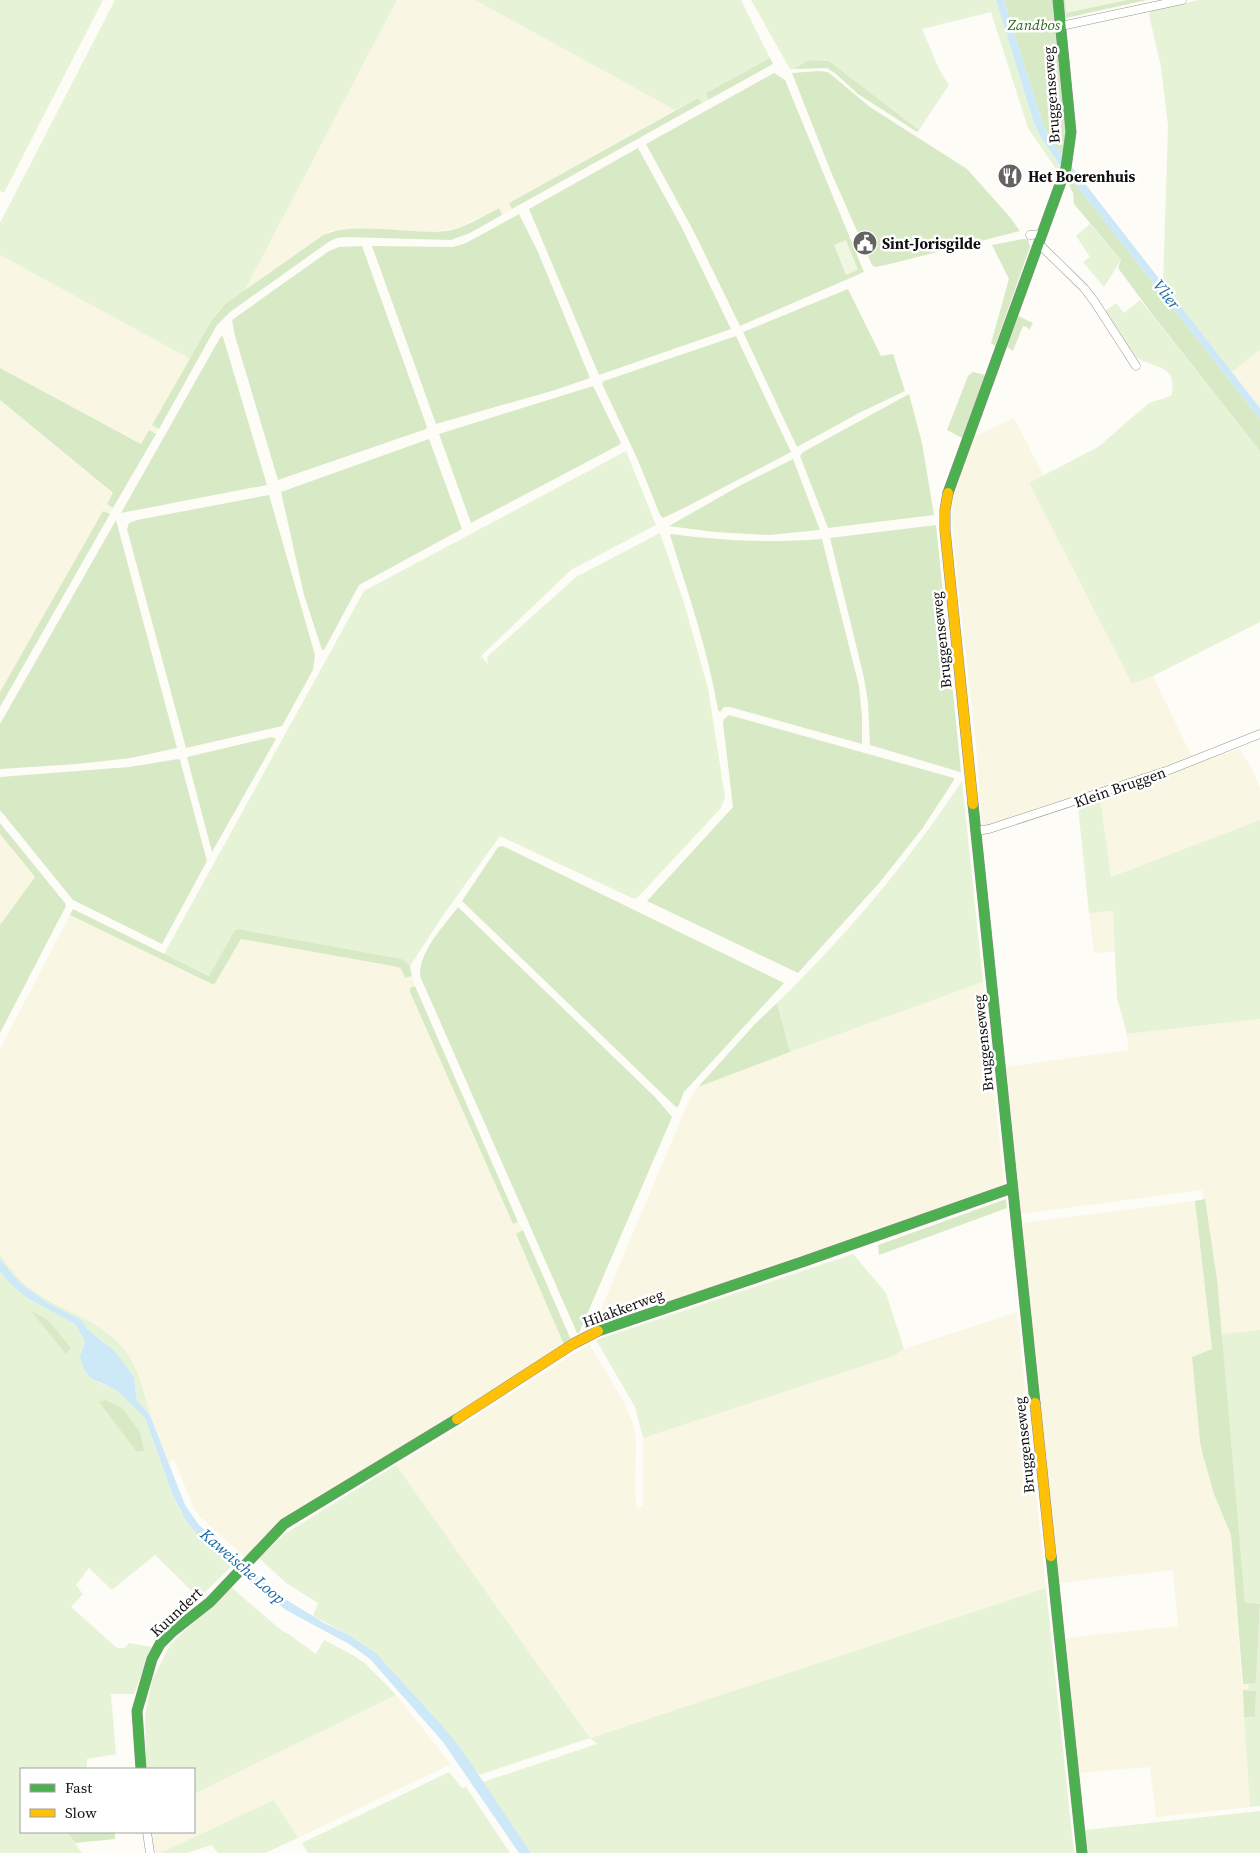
<svg xmlns="http://www.w3.org/2000/svg" width="1260" height="1853" font-family="'Source Serif 4',serif">
	<style>
		.farmland { fill: #f9f7e4 }
		.green { fill: #e7f3d7 }
		.forest { fill: #d8eac5 }
		.pitch { fill: #f0f6e1 }
		.water { fill: #cde8f7 }
		.lines { fill: none; stroke-linecap: round; stroke-linejoin: round }
		.street-casing { stroke: #979795; stroke-width: 9 }
		.fast-casing { stroke: #8e8d8b; stroke-width: 11 }
		.slow-casing { stroke: #8e8d8b; stroke-width: 11 }
		.street { stroke: #fffffe; stroke-width: 8 }
		.fast { stroke: #4caf50; stroke-width: 10 }
		.slow { stroke: #ffc107; stroke-width: 10 }
		.labels { text-anchor: middle; dominant-baseline: central; stroke-width: 5; stroke-linejoin: round; paint-order: stroke }
		.park-label { font-size: 15px; font-style: italic; fill: #2f6b1f; stroke: #fff }
		.street-label { font-size: 15px; fill: #111; stroke: #fff }
		.poi-label { font-size: 15px; font-weight: bold; fill: #111; stroke: #fff; text-anchor: start }
		.water-label { font-size: 16px; font-style: italic; fill: #1768a6; stroke: #fff }
	</style>
	<rect width="100%" height="100%" fill="#fdfcf7"/>
	<!-- farmland -->
	<path class="farmland" d="M397,0H475L675,110L509,203L512,210L502,215L499,208L460,227L448,230L430,232L346,229L330,231L245,290Z
		M0,255L190,359L152,425L159,429L156,434L149,430L142,444L0,368Z
		M1260,350V408L1232,372Z
		M0,400L113,494L107,504L113,508L110,514L103,511L0,692Z
		M1014,418L1044,476L1029,483L1132,684L1153,676L1192,757L1010,820L982,827L976,743L957,578L952,517L953,499L974,437Z
		M1240,749L1253,771L1260,788V820L1111,877L1100,797L1207,759Z
		M0,834L35,877L0,925Z
		M1113,911L1115,952L1094,953L1089,913Z
		M70,915L214,985L241,939L398,967L401,969L405,978L412,976L415,986L410,988V992L513,1224L518,1222L523,1230L516,1234L565,1347L292,1515L270,1531L245,1557L199,1516L193,1506L174,1460L168,1462L150,1415L138,1374L104,1331L31,1289L14,1273L0,1255V1049Z
		M983,982L1004,1185L985,1193L746,1277L597,1323L596,1321L689,1100L698,1087L790,1052Z
		M1260,1019V1330L1221,1334L1214,1256L1202,1190L1021,1214L1006,1067L1128,1050L1127,1034Z
		M1195,1201L1212,1350L1192,1358L1200,1442L1204,1459L1214,1494L1231,1535L1242,1683H1249L1248,1690L1243,1691L1250,1807L1156,1817L1150,1767L1079,1773L1065,1638L1178,1626L1173,1570L1059,1583L1022,1223Z
		M1017,1312L1046,1588L590,1738L396,1465L442,1438L589,1344L623,1400L634,1426L636,1440L635,1492L637,1508L643,1506V1438L894,1356L904,1349Z
		M396,1695L451,1764L298,1838L274,1800L160,1853H155L152,1832H194V1794Z"/>
	<!-- green -->
	<path class="green" d="M0,0H103L4,193L0,191Z
		M115,0H397L245,290L225,304L217,313L190,359L0,255V223Z
		M475,0H741L770,58L706,93L708,100L702,103L698,98L675,110Z
		M751,0H996L1033,120L1040,136L1061,167L1056,169L1028,128L991,12L922,29L940,71L949,85L919,130L829,61L808,60L794,69H790Z
		M1199,0H1260V350L1232,372L1163,285L1168,126L1161,67L1149,15L1151,10Z
		M1090,224L1121,260L1104,287L1083,262L1090,257L1076,236Z
		M1140,300L1260,451V622L1153,676L1132,684L1029,483L1098,447L1149,403L1171,396C1180,361 1149,370 1132,354C1124,347 1111,322 1104,312L1116,303L1124,313Z
		M626,451L656,525L571,570L481,656L488,664L487,657L576,577L660,533L684,603L708,688L725,797L721,808L639,896L634,899L500,836L444,914L410,966L402,959L238,929L235,930L210,976L164,954L364,591Z
		M962,781L983,982L790,1052L777,1003C847,935 908,862 962,781Z
		M1100,797L1111,877L1260,820V1019L1127,1034L1117,998L1113,911L1089,913L1078,806Z
		M853,1254L886,1293L904,1349L894,1356L643,1438L635,1407L596,1340Z
		M0,1255C9,1267 19,1280 31,1289C60,1310 99,1320 122,1347C138,1365 144,1392 150,1415L137,1401L134,1377L116,1352L88,1330L80,1319L48,1303L20,1283L0,1259Z
		M0,1272L27,1298L75,1324L85,1341L81,1354L98,1382L116,1390L145,1418L173,1496L181,1512L200,1537L232,1566L199,1598L155,1555L112,1590L89,1568L76,1585L83,1594L71,1607L117,1648H125L129,1643L152,1647L134,1694H111L116,1754L87,1759V1767L72,1769H21V1832H67L82,1853H0Z
		M1260,1330V1604L1245,1602L1221,1334Z
		M396,1465L590,1738L1046,1588L1074,1853H531L483,1782L597,1744L590,1738L479,1775L440,1723L376,1653L349,1635L313,1616L318,1603L286,1583L259,1558L275,1542L286,1533Z
		M231,1587L282,1631L287,1633L316,1654L324,1640L353,1655L366,1664L396,1695L194,1794V1769H146L145,1716L152,1680L170,1645Z
		M1260,1605V1806L1250,1807L1244,1717L1255,1716L1256,1691L1248,1690L1249,1683H1256Z
		M449,1772L462,1788L466,1787L510,1853H308L302,1843Z
		M274,1800L298,1838L265,1853H218L211,1845L187,1853H160Z
		M1260,1811V1853H1087L1085,1830Z"/>
	<!-- forest -->
	<path class="forest" d="M1004,0H1054L1066,136L1064,157L1049,137L1043,125Z
		M1063,0H1147L1066,18Z
		M770,58L773,64L708,100L706,93Z
		M808,60L829,61L919,130L917,132L858,94L836,74L827,68L794,69Z
		M818,71L828,72L870,107L967,169L1009,216L1020,231L890,264L875,267L872,265L831,172L792,73Z
		M774,73L785,80L864,272L740,326L694,232L646,144Z
		M698,98L702,103L512,209L509,203Z
		M638,148L681,226L731,329L599,375L529,209Z
		M1073,181L1260,419V451L1155,318L1118,268L1121,260L1074,204L1073,193L1069,185Z
		M499,208L502,215L470,233L451,240L346,237L337,238L330,241L230,312L217,325L159,429L152,425L212,320L225,304L322,236C350,220 412,235 447,231C465,228 483,216 499,208Z
		M519,214L538,252L590,378L555,390L436,424L372,246L453,247L466,243Z
		M1023,239H1028L1030,247L995,346L991,343L1009,279L992,245Z
		M362,246L427,427L426,429L278,480L235,336L232,320L329,251L339,247Z
		M848,289L881,356L893,354L905,391L859,413L797,447L743,332Z
		M1018,316L1033,323L1029,330L1027,327L1023,326L1013,351L1007,347Z
		M221,336L223,337L267,485L121,513Z
		M736,336L791,452L686,507L663,518L660,515L637,458L602,384L604,381Z
		M0,368L141,444L149,430L156,434L113,508L107,504L113,493L0,400Z
		M973,372L985,375L962,438L947,430L968,376Z
		M593,386L621,443L619,445L471,523L439,434Z
		M909,394L922,443L934,515L828,528L800,456L803,452Z
		M429,439L462,529L359,585L324,650H322L304,595L281,492Z
		M793,459L820,530L769,535L714,532L669,526L741,485Z
		M269,495L315,655L313,670L282,726L186,748L127,529L129,523L137,520Z
		M103,511L110,514L0,707V692Z
		M116,520L177,748L131,758L77,764L0,769V724Z
		M936,525L961,772H960L870,745L868,702L864,678L830,538Z
		M671,534C725,541 768,543 822,539L859,686L862,717V744L730,707H724L720,712L718,710C708,650 688,593 670,535Z
		M729,715L954,778V780L922,829L880,882L798,973L647,901L733,807L723,723L724,719Z
		M272,737L276,739L212,852L187,757Z
		M178,759L180,760L207,861L162,944L73,900L0,810V777L129,767Z
		M0,823L65,903L66,906L0,1033V925L35,877L0,834Z
		M503,846L784,983L684,1092L678,1107H676L462,901L498,847Z
		M458,907L655,1097L672,1117L579,1333H577L420,976C419,951 444,926 458,907Z
		M73,909L209,976L235,930L238,929L402,959L410,966L412,976L405,978L401,969L398,967L241,939L214,985L70,915Z
		M415,986L518,1222L513,1224L410,992V988Z
		M777,1003L790,1052L698,1087L755,1024Z
		M1006,1199L1007,1208L879,1255L878,1245Z
		M1205,1199L1217,1279L1245,1602L1260,1604L1256,1683L1243,1684L1231,1535L1214,1494L1204,1459L1200,1442L1192,1357L1212,1349L1195,1201Z
		M523,1230L572,1342L565,1347L516,1234Z
		M30,1310L49,1321L71,1348L66,1354Z
		M105,1400L122,1408L140,1432L144,1451L137,1452L99,1402Z
		M1243,1690L1256,1691L1255,1717H1244Z
		M67,1832H115V1839L75,1843Z"/>
	<!-- pitch -->
	<path class="pitch" d="M1065,0H1128L1066,13Z
		M846,240L858,270L846,275L834,245Z"/>
	<!-- water -->
	<path class="water" d="M996,0H1004L1043,125L1049,137L1064,157L1061,167L1040,136L1033,120Z
		M1072,167L1260,408V419L1069,176Z
		M0,1259L20,1283L48,1303L80,1319L88,1330L116,1352L134,1377L137,1401L150,1415L185,1505L199,1525L277,1594L324,1623L349,1635L376,1653L440,1723L462,1750L531,1853H519L443,1742L370,1659L349,1644L286,1610L259,1590L200,1537L187,1522L173,1496L145,1418L116,1390L91,1378L85,1371L80,1357L85,1341L75,1324L27,1298L11,1284L0,1272Z"/>
	<g class="lines">
		<defs>
			<path id="street" d="M1061,26L1182,0
				M1030,235L1041,234
				M1038,243L1084,288L1094,301L1136,366
				M976,831L989,829L1169,770L1260,734
				M147,1832L150,1853"/>
			<path id="fast" d="M948,493L1066,168L1071,132L1058,0
				M973,804L1035,1403
				M598,1331L802,1262L1012,1188
				M1051,1556L1082,1853
				M141,1769L137,1711L152,1659L160,1644L172,1632L210,1602L284,1524L457,1419"/>
			<path id="slow" d="M948,493L945,510V530L973,804
				M1035,1403L1051,1556
				M457,1419L573,1344L598,1331"/>
		</defs>
		<!-- street casing -->
		<use href="#street" class="street-casing"/>
		<!-- fast casing -->
		<use href="#fast" class="fast-casing"/>
		<!-- slow casing -->
		<use href="#slow" class="slow-casing"/>
		<!-- street -->
		<use href="#street" class="street"/>
		<!-- fast -->
		<use href="#fast" class="fast"/>
		<!-- slow -->
		<use href="#slow" class="slow"/>
	</g>
	<!-- icons -->
	<defs>
		<symbol id="restaurant-disc" viewBox="-11 -11 22 22"><circle r="9.5" fill="#646362" stroke="#fff"/><path d="M-5-6h1v4h1v-4h1v4h1v-4h1v5L-1.5 .5V6h-2V.5L-5-1ZM5-6V6H3V1.5H1.5Q1.5-4 5-6Z" fill="#fff"/></symbol>
		<symbol id="civic-disc" viewBox="-11 -11 22 22"><circle r="9.5" fill="#646362" stroke="#fff"/><path d="M-.6-6.5H3V-4.5H.6V-3L4-1V1h2V6H-6V1h2V-1L-.6-3ZM-1.2 2.5V6h2.4V2.5Z" fill="#fff"/></symbol>
	</defs>
	<g fill-rule="evenodd">
		<use href="#restaurant-disc" x="996" y="162" width="28" height="28"/>
		<use href="#civic-disc" x="851" y="229" width="28" height="28"/>
	</g>
	<g class="labels">
		<!-- park labels -->
		<g class="park-label">
			<text x="1034" y="24">Zandbos</text>
		</g>
		<!-- street labels -->
		<g class="street-label">
			<text transform="translate(1051 95) rotate(-94)">Bruggenseweg</text>
			<text transform="translate(941 640) rotate(-96)">Bruggenseweg</text>
			<text transform="translate(1120 787) rotate(-19)">Klein Bruggen</text>
			<text transform="translate(983 1043) rotate(-96)">Bruggenseweg</text>
			<text transform="translate(623 1308) rotate(-20)">Hilakkerweg</text>
			<text transform="translate(1024 1445) rotate(-96)">Bruggenseweg</text>
			<text transform="translate(176 1612) rotate(-43)">Kuundert</text>
		</g>
		<!-- poi labels -->
		<g class="poi-label">
			<text x="1028" y="176">Het Boerenhuis</text>
			<text x="882" y="243">Sint-Jorisgilde</text>
		</g>
		<!-- water labels -->
		<g class="water-label">
			<text transform="translate(1167 294) rotate(52)">Vlier</text>
			<text transform="translate(243 1566) rotate(41)">Kaweische Loop</text>
		</g>
	</g>
	<!-- legend -->
	<rect x="20" y="1768" width="175" height="65" fill="#ffffff" stroke="#a0a0a0"/>
	<rect x="30" y="1784" width="25" height="8" fill="#4caf50" stroke="#a0a0a0"/>
	<text x="65" y="1793" font-size="15" fill="#111111">Fast</text>
	<rect x="30" y="1809" width="25" height="8" fill="#ffc107" stroke="#a0a0a0"/>
	<text x="65" y="1818" font-size="15" fill="#111111">Slow</text>
</svg>
